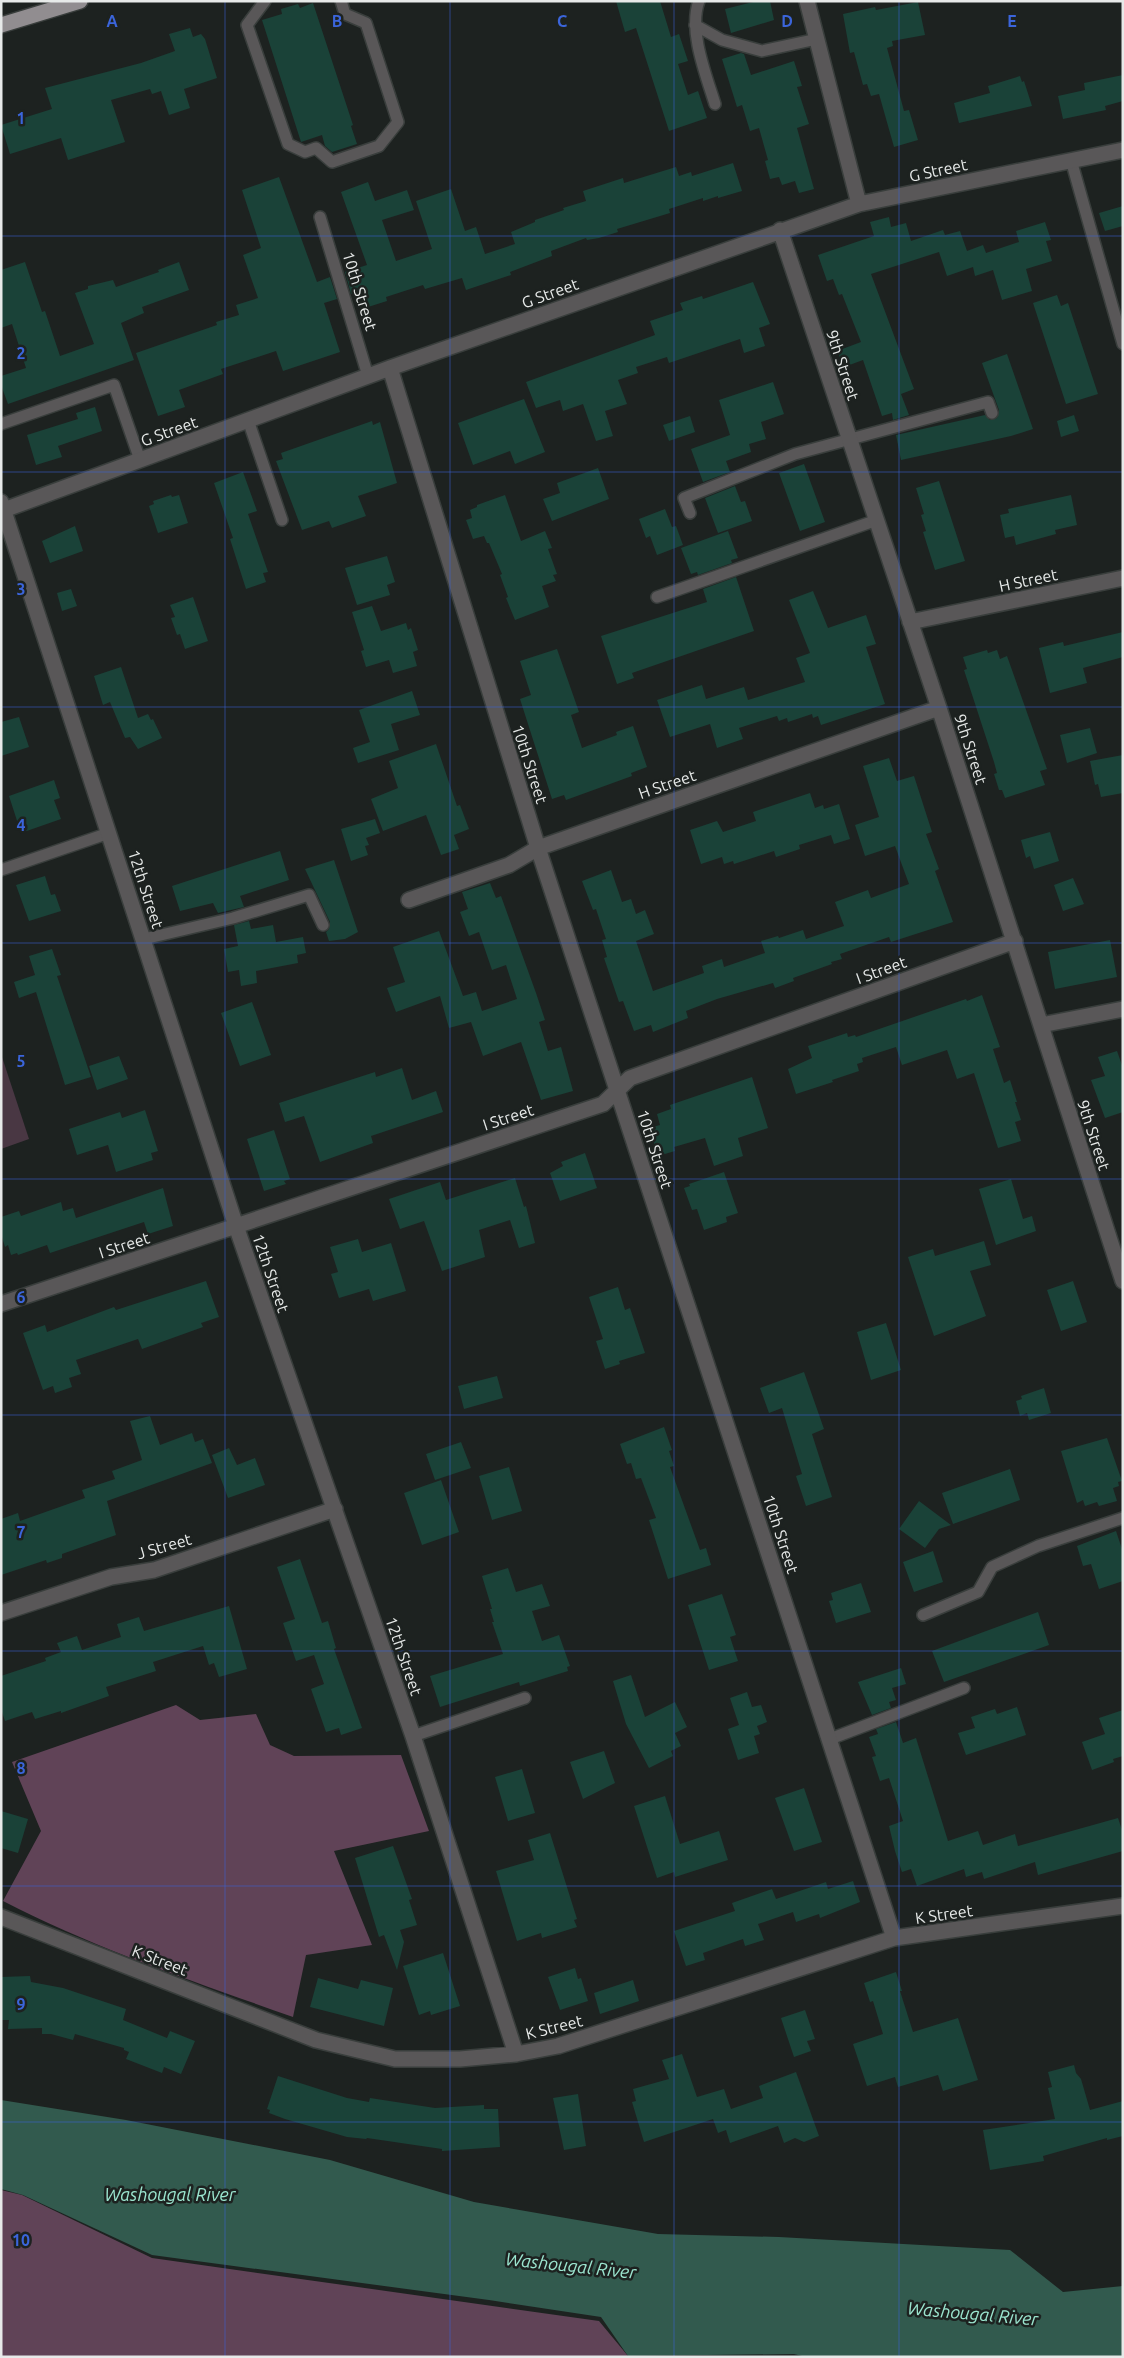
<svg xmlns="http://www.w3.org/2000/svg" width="1124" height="2358" font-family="Ubuntu,sans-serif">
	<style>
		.green { fill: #493743 }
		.forest { fill: #604357 }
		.water { fill: #325a4e }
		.building { fill: #1a4238 }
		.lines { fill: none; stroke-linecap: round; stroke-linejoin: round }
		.lane-casing { stroke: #393e3c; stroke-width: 14 }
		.street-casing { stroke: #393e3c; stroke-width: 18 }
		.primary-casing { stroke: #393e3c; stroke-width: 18 }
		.lane { stroke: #595758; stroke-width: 11 }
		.street { stroke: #595758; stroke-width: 15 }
		.primary { stroke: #918d90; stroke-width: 15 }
		.grid { fill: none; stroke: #3b65db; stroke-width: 1; stroke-opacity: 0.55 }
		.labels { text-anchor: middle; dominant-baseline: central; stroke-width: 5; stroke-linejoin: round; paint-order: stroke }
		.street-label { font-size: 16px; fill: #e7eae9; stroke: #1d2220 }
		.water-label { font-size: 18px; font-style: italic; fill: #9be5cf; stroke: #1d2220 }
		.grid-label { font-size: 16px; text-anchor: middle; font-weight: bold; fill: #3b65db; stroke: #1d2220; stroke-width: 5; stroke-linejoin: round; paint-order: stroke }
	</style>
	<rect width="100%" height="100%" fill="#1d2220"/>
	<!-- green -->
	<path class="green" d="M1,1054L29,1139L1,1149Z"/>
	<!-- forest -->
	<path class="forest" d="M176,1705L200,1720L256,1714L270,1745L294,1756L401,1755L429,1831L334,1851L372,1945L306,1955L293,2017C195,1982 96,1949 3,1901L41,1831L12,1762Z
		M1,2190L22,2195L152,2258L599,2321L628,2356L1,2357Z"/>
	<!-- water -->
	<path class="water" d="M1,2100L126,2120L330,2160L474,2202L658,2234L779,2237L1010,2250L1063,2292L1123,2286V2357H806L794,2354L628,2356L601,2317L489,2300L152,2255L23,2195L1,2189Z"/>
	<!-- building -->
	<path class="building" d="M616,1H660L671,37L679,34L688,61L678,64L688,95L698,91L707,118L669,131L636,28L625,32Z
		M757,1H770L774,20L731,33L725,9Z
		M918,2L925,35L892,41L893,46L887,48L904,111L909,110L918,140L894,147L879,94L871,96L867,84L863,85L854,52L850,53L843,14L875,7L876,10Z
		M313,3L353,125L351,126L357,144L332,152L325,146L322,135L301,142L262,20L282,14L281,9L298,4L300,8Z
		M190,28L193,37L201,34L205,39L217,78L184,89L190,108L169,115L161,91L152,94L150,89L111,100L125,142L68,160L61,138L10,154L1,125L52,109L45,88L141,63L175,51L169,34Z
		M741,53L744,54L751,75L794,61L802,86L797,87L809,124L797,128L814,189L799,193L795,181L782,185L779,177L770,179L765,161L768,160L759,128L750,131L742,105L737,107L722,59Z
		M1123,75V101L1105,106L1106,110L1063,119L1058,96L1085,90L1084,83Z
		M1020,76L1022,82L1024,81L1032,106L959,123L954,103L990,93L988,86Z
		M733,163L742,191L718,198V196L703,201V198L669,209L670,213L617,229L618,232L599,238L587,240L586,238L551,251L552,256L510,272L511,275L466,290L462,278L425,289L423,285L386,297L387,301L368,307L362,290L351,294L345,272L367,265L341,192L368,182L375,201L407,190L414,210L382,220L396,261L432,249L416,201L451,189L465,231L476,227L485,254L515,244L511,232L535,222V220L564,210L563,208L586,201L583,191L623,178L624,183L676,167L679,176L691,172L692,176Z
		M279,177L317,282L330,277L337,299L324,303L340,352L283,371L276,351L221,369L223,374L179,390L185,407L158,416L136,353L217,325L216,322L239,315L236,305L258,298L243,255L261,248L242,190Z
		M1123,206V226L1105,231L1099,213Z
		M889,217L891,227L906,223L911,241L943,230L945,235L960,231L967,251L983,245L986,253L1019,242L1016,231L1045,222L1051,240L1046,241L1052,261L1026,269L1032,291L1002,300L993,270L975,276L973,267L947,276L939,252L871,274L914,389L901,394L909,415L893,420L892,413L882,416L863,360L844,367L837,351L861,342L842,294L839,295L833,279L827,281L818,255L874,236L870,222Z
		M25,262L42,312L45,311L60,356L94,344L75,293L88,289V286L113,280L116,287L159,272L158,270L179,262L189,290L142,307L144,313L121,323L134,360L8,404L1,385V376L26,368L12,324L1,328V270Z
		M753,282L770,324L759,328L765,346L744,353L740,339L669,363L667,357L636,367L638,373L618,380L627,404L605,411L613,436L596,441L583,404L563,411L560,400L536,408L526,382L655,335L650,321L683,310L680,303L702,296L703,299Z
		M1057,295L1061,306L1068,303L1098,394L1066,404L1033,303Z
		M1007,354L1033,429L1011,436L901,460L896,435L985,415L990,420L997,418L999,410L982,363Z
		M773,382L784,414L761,422L766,439L749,444L751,452L726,461L730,472L703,482L691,449L730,435L719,400Z
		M524,399L545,452L515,464L510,451L473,465L458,423Z
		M95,407L102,431L58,446L62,457L36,465L27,435L78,419L76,413Z
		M1074,415L1079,431L1061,437L1057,421Z
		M690,416L695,432L669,441L663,425Z
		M372,421L373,425L380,422L397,483L358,496L366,516L332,528L329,521L302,530L276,461L283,459L281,453Z
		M804,464L825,522L800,531L779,473Z
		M598,468L609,499L552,521L543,499L560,493L557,483Z
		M243,472L257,511L248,514L268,572L263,573L266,582L246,589L230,539L233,538L214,483Z
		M939,481L965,561L935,570L923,532L926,531L921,515L924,514L916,488Z
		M735,486L741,502L745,501L752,521L718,533L705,498Z
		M171,495L172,497L179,495L188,523L158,533L149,506L154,504L153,501Z
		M505,495L521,541L545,531L552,548L548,549L557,574L553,575L556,581L542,586L549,607L515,620L506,598L508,597L500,575L502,574L489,543H487L484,536L473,539L466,520L472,518L470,510L477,507V505Z
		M1071,495L1077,525L1055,530L1056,534L1016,545L1014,536L1005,538L1000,515L1009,513L1008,509Z
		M665,509L672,527L676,526L683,545L657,555L650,536L646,538L639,519Z
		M75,526L83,551L50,563L42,541Z
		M728,531L738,558L731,560L732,563L698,575L697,572L691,574L681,548Z
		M387,556L395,582L387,585L390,595L357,605L345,568Z
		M736,577L754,631L632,673L634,678L617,684L601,636L707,602L703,589Z
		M71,589L77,606L62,611L57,593Z
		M813,591L828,628L866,615L876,644L866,647L885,704L821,725L818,716L813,718L812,714L788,722L787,718L779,721L777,716L739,728L743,739L717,748L710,724L670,737L657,700L702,685L706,699L744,687L748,700L805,682L796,658L810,653L789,600Z
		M193,597L208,641L185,649L180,634L177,635L171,618L175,617L170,605Z
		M372,606L381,631L406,623L408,630L411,628L418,650L413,652L417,666L393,673L389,660L366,667L361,651L364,650L352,612Z
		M1123,632V657L1083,668L1087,683L1050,693L1039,648L1063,642L1064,646Z
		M557,649L579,712L571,715L582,748L617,735L616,732L633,726L647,767L631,773L632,776L566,800L564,795L552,799L520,699L531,695L520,661Z
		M987,650L988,653L997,650L1000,659L1007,656L1047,769L1040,771L1045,785L1005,798L1002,790H999L994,774L997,773L994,762L964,670L967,669L963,657Z
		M121,667L138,718L148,714L151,720L153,719L162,738L138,749L130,737L125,738L110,702L103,705L94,676Z
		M412,691L420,715L391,724L399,750L358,763L353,748L370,742L359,710Z
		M19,717L29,747L1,756V722Z
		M1090,728L1097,753L1067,763L1060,735Z
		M436,744L457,806L460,805L469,829L454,835L459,849L441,855L426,815L383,831L371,799L398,788L389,761Z
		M1123,755V793L1101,797L1098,784L1095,785L1090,761Z
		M889,758L897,781L914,776L932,832L926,834L939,869L935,871L953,922L891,942L889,937L840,954L842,959L831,962L832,964L793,978L794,981L775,988L773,983L717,999L686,1011L688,1018L653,1032L651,1025L634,1031L623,1001L619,1002L604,958L607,957L602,940L606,939L596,909L593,910L582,881L611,870L622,902L631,899L636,914L645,910L654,934L636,941L653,991L704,973L702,966L722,959L724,967L765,953L761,941L778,936L779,938L803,930L806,939L844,926L835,902L868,890L871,898L909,884L895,846L865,856L855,825L879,817L863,766Z
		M54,780L60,798L54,800L61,819L21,833L9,796Z
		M810,793L815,808L823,805L824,809L839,804L850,839L834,844L831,835L799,845L800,849L776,857L774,851L734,864L733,861L724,864L722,857L701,864L690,830L717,821L723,832L756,821L753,812Z
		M375,819L380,833L366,838L369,845L365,846L368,855L351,861L341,829Z
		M1050,832L1059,861L1034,869L1030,856L1026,858L1021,840Z
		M280,851L289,880L240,896L244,907L218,913L213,903L180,911L172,886Z
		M334,860L358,932L345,939L329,941L326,932L329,929L330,922L305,869Z
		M45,876L51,895L55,894L61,911L29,921L16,885Z
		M1073,878L1084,904L1063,911L1054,885Z
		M490,883L496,898L501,896L536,993L545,1020L539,1022L548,1051L561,1047L573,1091L541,1100L521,1042L483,1056L471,1022L449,1028L440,996L396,1012L387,988L405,982L393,947L439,931L463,996L476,992L482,1011L517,999L506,965L492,970L479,932L469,936L460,912L468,909L462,892Z
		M249,921L251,929L273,925L276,942L303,937L306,953L297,955L298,963L256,971L257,983L241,986L239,970L228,972L224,949L238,946L234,925Z
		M1110,940L1117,977L1055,989L1048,952Z
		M52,949L61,975L57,976L91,1077L65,1085L36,992L19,998L14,982L35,975L29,956Z
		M982,995L1000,1047L993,1049L1004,1083L1010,1080L1017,1102H1015L1021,1120L1015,1122L1021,1141L998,1148L974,1073L957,1079L947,1050L902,1065L896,1047L862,1058L863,1062L857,1064L859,1071L832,1080L833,1082L796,1094L788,1069L812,1058L808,1046L847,1033L848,1037L855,1035L856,1037L966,999L967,1001Z
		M252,1002L271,1055L240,1066L221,1013Z
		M1117,1051L1123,1068V1112L1105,1118L1091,1080L1105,1076L1098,1057Z
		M119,1056L128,1079L97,1090L89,1066Z
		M402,1068L412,1100L436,1091L443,1112L371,1136L373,1143L320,1162L304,1116L285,1122L279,1103L375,1072L376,1077Z
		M752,1077L768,1128L738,1138L743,1156L714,1166L705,1138L674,1147L675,1151L658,1156L649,1128L660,1125L657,1114L671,1109L670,1105Z
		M145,1110L158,1151L151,1153L153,1160L116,1172L108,1145L77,1155L69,1129L120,1112L122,1118Z
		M274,1130L290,1179L284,1181L286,1184L264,1191L247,1139Z
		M585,1153L597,1188L560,1201L550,1173L563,1166L561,1162Z
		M724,1172L738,1213L726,1217L727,1222L704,1230L697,1209L692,1210L684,1188L690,1186L689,1184Z
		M515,1178L524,1207L526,1206L535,1243L519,1248L510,1220L479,1230L485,1257L442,1271L424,1221L400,1229L389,1199L440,1182L446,1200Z
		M1011,1179L1023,1219L1032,1216L1036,1231L996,1245L979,1189Z
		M163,1188L173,1226L148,1234L144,1222L50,1253L47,1245L18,1255L17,1253L11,1255L8,1245L5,1247L1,1234V1217L19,1211L21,1216L61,1202L63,1211L73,1208L76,1218Z
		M358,1239L362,1252L391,1243L406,1291L373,1301L369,1289L339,1298L331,1274L338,1272L330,1247Z
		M984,1241L991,1265L970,1271L986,1316L934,1336L908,1257L933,1249L935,1256Z
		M206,1281L219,1317L201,1323L203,1327L142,1349L138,1339L76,1360L81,1374L69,1378L72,1387L55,1393L53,1386L43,1390L23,1333L45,1325L47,1332L114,1307L116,1310Z
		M1073,1281L1087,1322L1061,1331L1047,1290Z
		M618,1287L625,1310L630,1308L645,1353L619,1361L620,1364L605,1369L596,1341L603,1339L589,1297Z
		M886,1323L901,1370L871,1380L857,1332Z
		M804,1372L824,1429L812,1434L832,1497L806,1506L796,1476L802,1474L782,1408L769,1413L760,1388Z
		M497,1376L503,1398L464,1409L458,1386Z
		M1044,1388L1051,1413L1029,1420L1027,1413L1020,1416L1016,1401L1022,1399L1021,1396Z
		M150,1416L160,1445L192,1433L195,1442L203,1439L212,1463L107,1501L116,1535L62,1554V1558L47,1563L46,1560L1,1575V1519L18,1513L20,1521L85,1498L82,1490L115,1479L112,1471L142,1460L130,1421Z
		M664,1427L672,1450L669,1451L674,1466L670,1467L700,1550L706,1548L711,1565L668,1579L649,1520L656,1518L641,1478L636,1479L631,1463L627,1464L620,1444Z
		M1107,1438L1122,1481L1118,1482L1119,1486L1113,1488L1117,1501L1099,1506L1097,1502L1085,1506L1083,1500L1077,1503L1061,1451Z
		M461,1442L471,1468L435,1480L426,1454Z
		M229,1448L237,1465L255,1458L265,1485L228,1498L212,1455Z
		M509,1467L522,1511L492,1520L479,1476Z
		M1010,1469L1020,1500L953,1524L942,1493Z
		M441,1480L459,1532L422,1545L404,1493Z
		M919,1501L951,1525L939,1529L925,1548L899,1529Z
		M1116,1531L1123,1552V1581L1099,1589L1091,1564L1083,1566L1077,1546Z
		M933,1551L943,1582L914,1592L903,1562Z
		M300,1559L322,1623L328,1621L336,1648L334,1649L362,1728L341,1735L339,1728L326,1732L311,1689L324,1684L314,1655L296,1661L283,1623L295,1619L277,1567Z
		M508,1568L516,1592L542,1584L550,1606L532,1611L542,1641L559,1635L570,1666L567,1667L568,1671L520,1686L519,1682L440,1707L430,1676L503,1654L492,1622H494L490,1609H492L482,1576Z
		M861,1583L871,1612L836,1623L829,1601L833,1600L831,1593Z
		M722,1594L736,1635L730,1637L738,1661L709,1670L688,1605Z
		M229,1606L247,1669L219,1677L214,1663L209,1665L203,1646L153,1662L156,1671L106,1687L109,1696L61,1713V1711L35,1719L32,1712L5,1721L1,1709V1676L46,1661L45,1658L61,1652L57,1643L77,1636L82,1650L121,1637L117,1624L139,1617L144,1631Z
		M1038,1612L1049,1645L944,1682L932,1651Z
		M901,1668L906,1684L892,1688L896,1700L889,1702L891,1708L872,1715L858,1682Z
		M631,1675L645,1717L675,1702L687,1727L675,1733L681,1746L671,1751L673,1756L649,1768L626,1724L613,1681Z
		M747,1692L752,1707L761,1705L767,1722L757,1726L760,1734L754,1736L759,1753L738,1760L728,1729L739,1725L730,1698Z
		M1017,1707L1026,1735L966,1755L958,1733L975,1728L971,1717L995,1709L997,1714Z
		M1123,1710V1756L1113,1759L1114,1762L1092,1770L1082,1742L1105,1734L1099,1718Z
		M896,1722L903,1743L916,1738L948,1841L978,1831L983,1845L1015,1834L1018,1846L1118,1818L1123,1833V1851L1038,1875L1035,1862L984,1879L982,1872L966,1877L964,1869L917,1886L911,1869L902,1872L895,1851L889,1826L903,1821L889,1778L880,1781L872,1757L876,1756L869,1737L878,1734L876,1729Z
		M604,1751L615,1783L583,1799L570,1762Z
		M522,1769L535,1813L508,1821L495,1777Z
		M804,1788L822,1842L794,1851L775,1798Z
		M665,1796L680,1844L719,1831L728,1860L675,1877L674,1872L657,1878L634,1806Z
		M1,1811L28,1819L18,1853L1,1848Z
		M550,1833L577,1919L574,1920L577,1927L542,1938L541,1933L517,1941L496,1871L534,1860L528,1840Z
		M393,1846L412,1899L409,1900L417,1925L400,1930L404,1942L397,1970L384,1935L379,1937L355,1858Z
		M853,1881L860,1902L820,1918L819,1914L796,1922L793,1912L758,1924L764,1940L745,1946L743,1939L703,1953L705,1960L686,1966L674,1931L735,1911L732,1903L772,1889L776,1899L826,1882L828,1889Z
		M443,1953L460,2006L431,2015L430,2011L419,2015L403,1966Z
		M575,1968L578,1979L581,1978L588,2001L560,2010L548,1977Z
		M896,1972L902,1991H900L913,2032L958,2018L978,2080L943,2091L938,2075L898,2087L895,2077L867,2086L853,2044L883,2034L873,2001L870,2002L864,1983Z
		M30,1976L31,1982L63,1988L126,2009L123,2020L167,2038L170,2031L195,2041L181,2074L164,2067L162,2073L126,2059L129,2052L124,2050V2048L75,2034L73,2040L51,2034H42V2028L8,2029L9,2020H1V1977Z
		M318,1978L358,1989L361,1980L393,1988L384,2026L310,2007Z
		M633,1980L639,2001L600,2014L594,1993Z
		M805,2010L815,2039L807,2041L811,2051L794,2057L781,2018Z
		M682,2054L697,2097L724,2089L731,2109L763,2098L759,2086L796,2072L819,2136L804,2142L795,2138L784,2143L778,2126L730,2143L726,2130L718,2133L713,2119L644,2142L632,2102L636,2101L633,2089L669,2079L662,2060Z
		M1074,2065L1076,2073L1081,2079L1090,2110L1123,2101V2136L1107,2140V2138L1043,2156L1044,2161L990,2170L983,2130L1055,2119L1048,2088L1052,2087L1048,2072Z
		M278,2076L347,2098L369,2102L370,2098L435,2108L484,2105V2109H498L500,2147L442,2151V2149L367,2138L366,2139L347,2137L285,2119L269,2113L270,2110L267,2109Z
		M578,2094L586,2146L564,2150L553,2098Z"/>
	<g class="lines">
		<defs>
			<path id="lane" d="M265,1L247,25L288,144L305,152L316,148L332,162L379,146L398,122L366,23L345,14L341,1
				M699,1C688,30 706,75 715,104
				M695,25L722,40L762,51L817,39
				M1071,160L1123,344
				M320,217L368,376
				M248,420L282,520
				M1,424L114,385L140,460
				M690,513L684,498L795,454L988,402L992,413
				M657,597L877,520
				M1,870L109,833
				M144,939L233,918L309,895L323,925
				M923,1615L978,1592L992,1567L1038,1546L1123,1518
				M413,1736L525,1698
				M830,1739L964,1688"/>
			<path id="street" d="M807,1L859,204
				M780,230L939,708L1123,1281
				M390,368L538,848L894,1938
				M1,502L236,1226L413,1736L516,2054
				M1,511L390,368L859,204L1123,150
				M910,622L1123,578
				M409,900L509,865L538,848L939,708
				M1041,1025L1123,1009
				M1,1304L603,1104L630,1078L1015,941
				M1,1613L111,1577L154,1570L335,1509
				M1,1917L316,2040L395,2059H460L516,2054L558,2046L894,1938L1123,1906"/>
			<path id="primary" d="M1,25L80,1"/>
		</defs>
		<!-- lane casing -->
		<use href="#lane" class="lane-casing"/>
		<!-- street casing -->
		<use href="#street" class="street-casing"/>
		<!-- primary casing -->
		<use href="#primary" class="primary-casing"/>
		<!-- lane -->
		<use href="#lane" class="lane"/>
		<!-- street -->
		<use href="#street" class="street"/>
		<!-- primary -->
		<use href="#primary" class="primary"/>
	</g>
	<!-- grid -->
	<path class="grid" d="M225,1V2357M450,1V2357M674,1V2357M899,1V2357M1,236H1123M1,472H1123M1,707H1123M1,943H1123M1,1179H1123M1,1415H1123M1,1651H1123M1,1886H1123M1,2122H1123"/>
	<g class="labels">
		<!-- street labels -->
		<g class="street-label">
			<text transform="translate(938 170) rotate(-12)">G Street</text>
			<text transform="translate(360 291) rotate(73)">10th Street</text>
			<text transform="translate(550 293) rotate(-20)">G Street</text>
			<text transform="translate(843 365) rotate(72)">9th Street</text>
			<text transform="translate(169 431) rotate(-20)">G Street</text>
			<text transform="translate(1028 580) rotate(-12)">H Street</text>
			<text transform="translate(971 749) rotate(72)">9th Street</text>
			<text transform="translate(530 764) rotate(72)">10th Street</text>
			<text transform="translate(667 784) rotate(-19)">H Street</text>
			<text transform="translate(146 889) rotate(72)">12th Street</text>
			<text transform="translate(881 970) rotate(-20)">I Street</text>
			<text transform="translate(508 1117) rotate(-18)">I Street</text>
			<text transform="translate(1094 1135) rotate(72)">9th Street</text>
			<text transform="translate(655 1149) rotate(72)">10th Street</text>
			<text transform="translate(124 1245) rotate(-18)">I Street</text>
			<text transform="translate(271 1273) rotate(71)">12th Street</text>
			<text transform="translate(781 1534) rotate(72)">10th Street</text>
			<text transform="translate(164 1546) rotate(-16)">J Street</text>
			<text transform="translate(404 1656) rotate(71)">12th Street</text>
			<text transform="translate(944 1914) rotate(-8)">K Street</text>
			<text transform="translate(160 1960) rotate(21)">K Street</text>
			<text transform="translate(554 2027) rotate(-14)">K Street</text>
		</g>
		<!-- water labels -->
		<g class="water-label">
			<text x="170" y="2194">Washougal River</text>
			<text transform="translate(571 2265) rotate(6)">Washougal River</text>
			<text transform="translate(973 2313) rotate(5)">Washougal River</text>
		</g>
	</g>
	<g class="grid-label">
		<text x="112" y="27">A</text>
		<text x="337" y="27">B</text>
		<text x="562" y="27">C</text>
		<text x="787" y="27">D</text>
		<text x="1012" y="27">E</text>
		<text x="21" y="124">1</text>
		<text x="21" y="359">2</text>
		<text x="21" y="595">3</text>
		<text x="21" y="831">4</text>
		<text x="21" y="1067">5</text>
		<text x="21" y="1303">6</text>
		<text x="21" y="1538">7</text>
		<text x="21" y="1774">8</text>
		<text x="21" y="2010">9</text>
		<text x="21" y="2246">10</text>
	</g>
	<!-- border -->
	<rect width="1124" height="2358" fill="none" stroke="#e7eae9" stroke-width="5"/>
</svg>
